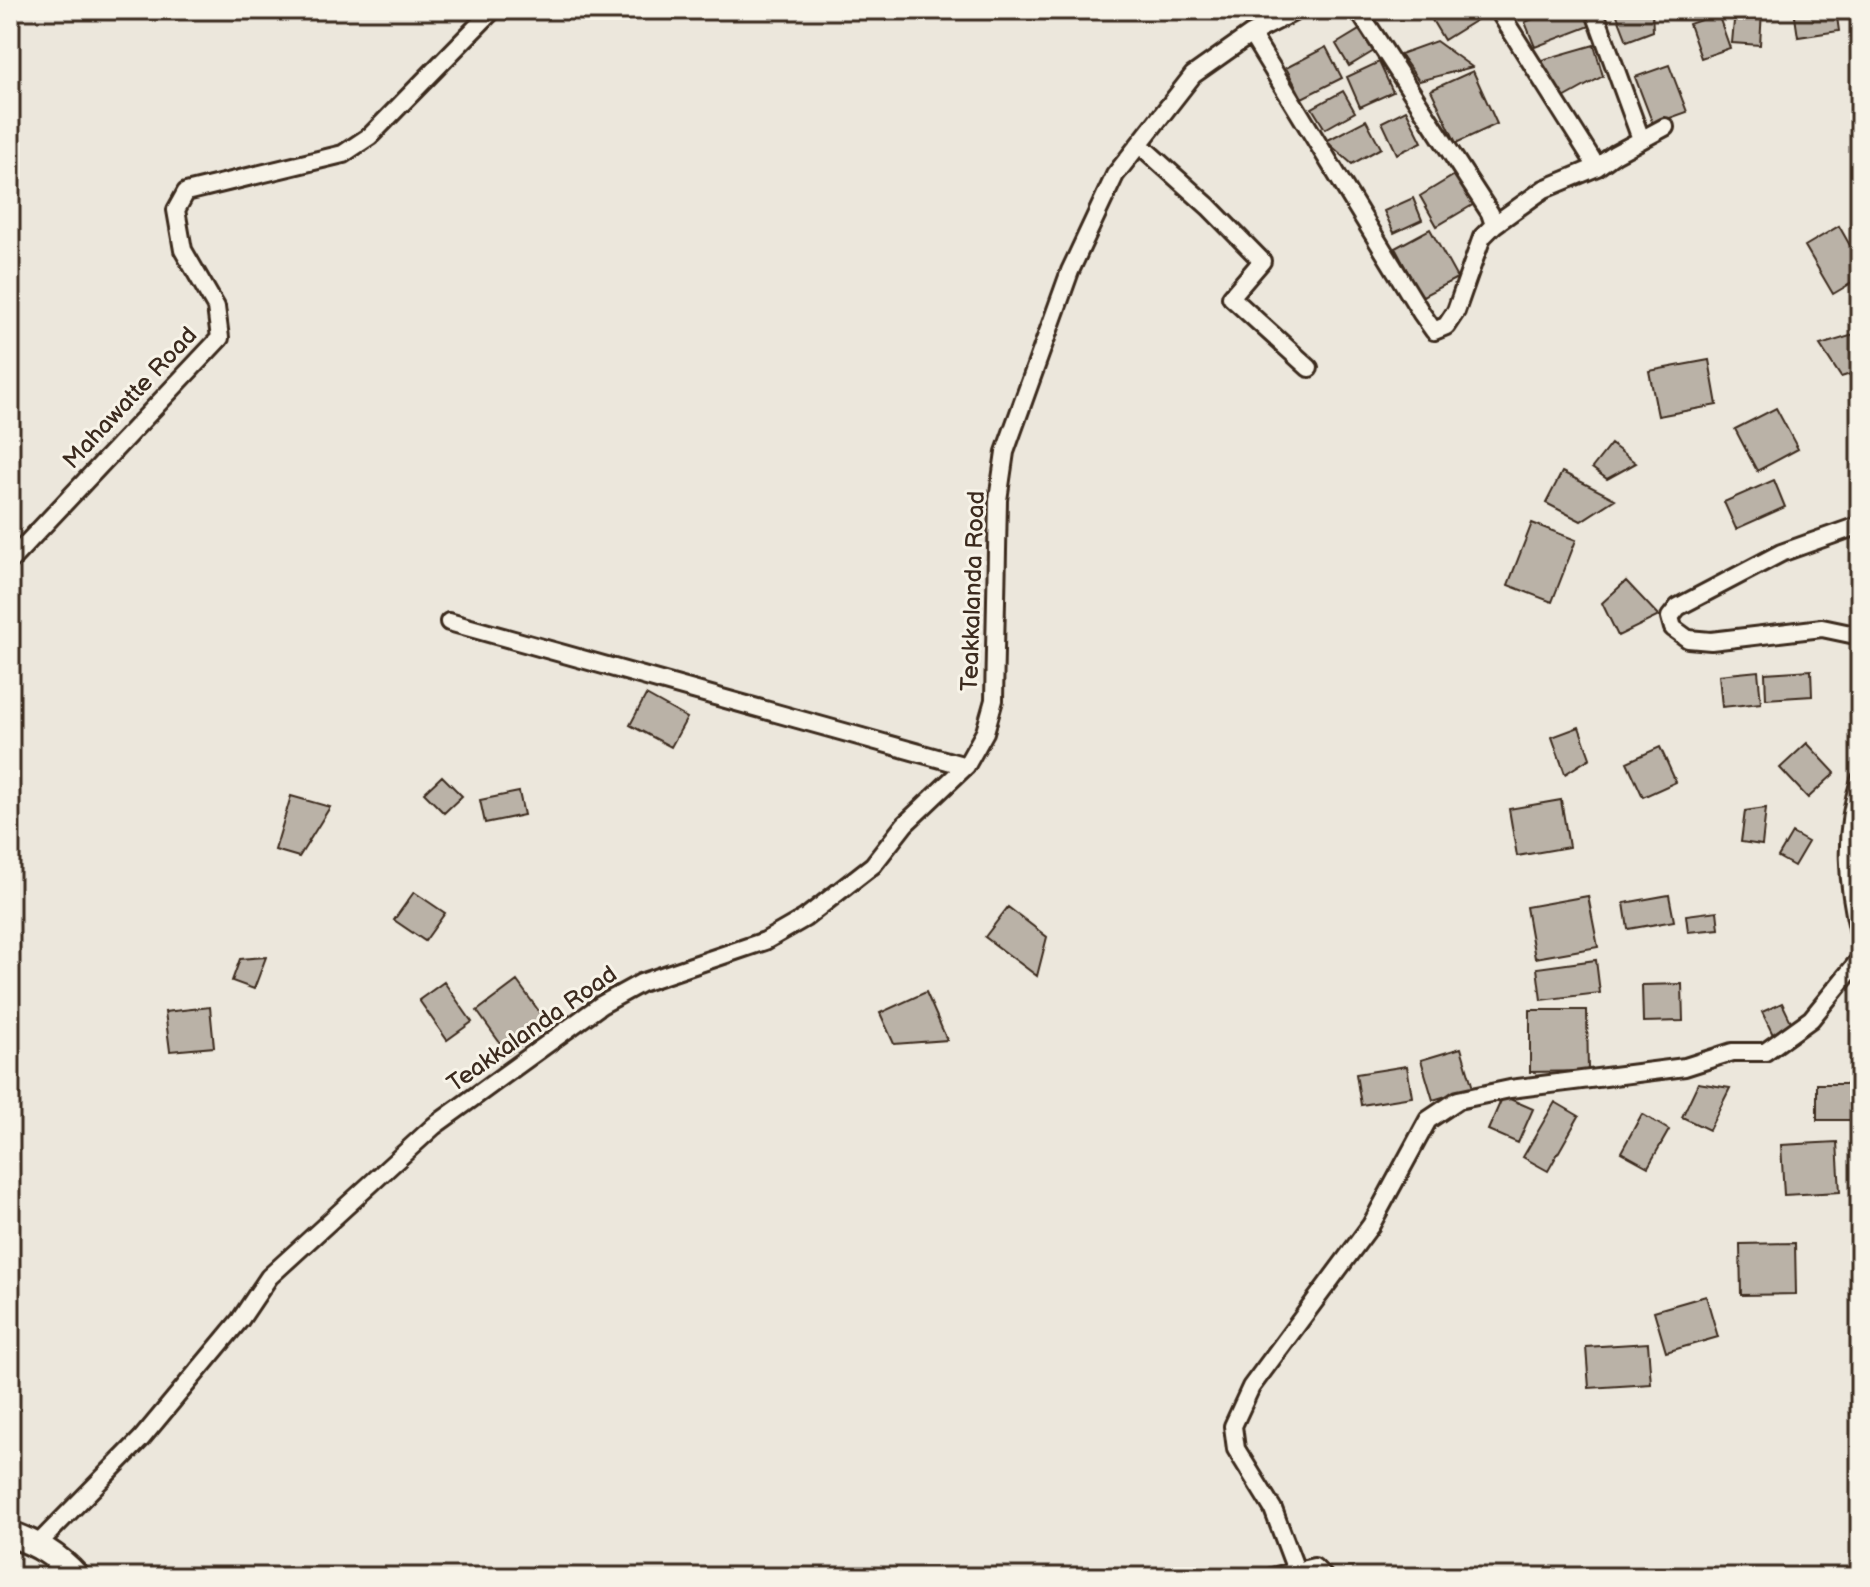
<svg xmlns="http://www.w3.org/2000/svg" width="1870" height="1587" font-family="'Balsamiq Sans',sans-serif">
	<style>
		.building { fill: #bab2a7; stroke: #3b2a1e; stroke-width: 2 }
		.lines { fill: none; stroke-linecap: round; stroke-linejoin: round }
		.street-casing { stroke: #3b2a1e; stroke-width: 22 }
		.secondary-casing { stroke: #3b2a1e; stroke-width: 30 }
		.street { stroke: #f7f3e8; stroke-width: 16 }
		.secondary { stroke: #f7f3e8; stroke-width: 24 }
		.labels { text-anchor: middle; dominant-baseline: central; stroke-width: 6; stroke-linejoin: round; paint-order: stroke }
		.street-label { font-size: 24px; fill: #3b2a1e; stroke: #f7f3e8 }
	</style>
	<rect width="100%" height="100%" fill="#ece7dc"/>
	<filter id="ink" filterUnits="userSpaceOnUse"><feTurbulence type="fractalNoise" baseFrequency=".0125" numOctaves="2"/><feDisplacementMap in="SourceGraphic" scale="16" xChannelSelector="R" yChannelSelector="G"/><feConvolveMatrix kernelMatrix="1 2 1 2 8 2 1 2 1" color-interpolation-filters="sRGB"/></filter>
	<g filter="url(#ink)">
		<!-- building -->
		<path class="building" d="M1426,10H1472L1478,19L1444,40Z
			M1556,10H1583L1590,26L1535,47L1525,22Z
			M1615,10H1652L1653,31L1627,41Z
			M1735,10L1762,11L1760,45L1732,43Z
			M1794,10H1836L1839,31L1798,37Z
			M1718,14L1730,48L1701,58L1689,24Z
			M1361,29L1374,51L1349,66L1336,44Z
			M1436,41L1472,67L1419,81L1400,54Z
			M1594,45L1603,76L1560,100L1538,61Z
			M1326,47L1342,78L1302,98L1286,68Z
			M1379,62L1393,92L1360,107L1347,77Z
			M1669,65L1687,112L1653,124L1635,77Z
			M1473,71L1497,124L1456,143L1431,90Z
			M1343,91L1355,112L1325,129L1312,108Z
			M1406,110L1422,142L1397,154L1382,122Z
			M1366,120L1381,148L1352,164L1326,141Z
			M1458,173L1476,203L1437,226L1420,196Z
			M1413,198L1422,220L1394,233L1384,211Z
			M1839,226L1860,263V278L1833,294L1805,246Z
			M1430,229L1457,278L1421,297L1395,248Z
			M1860,333V371L1841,377L1820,345Z
			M1709,360L1717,405L1658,416L1649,371Z
			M1776,408L1798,449L1757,471L1735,429Z
			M1611,444L1636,463L1607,479L1592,468Z
			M1562,472L1615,499L1581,521L1546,503Z
			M1774,480L1785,507L1736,529L1724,502Z
			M1532,523L1576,540L1552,602L1508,585Z
			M1626,581L1659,616L1618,636L1602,603Z
			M1811,670L1812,696L1766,699L1765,673Z
			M1758,671L1761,703L1722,707L1719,675Z
			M646,695L687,718L671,747L630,725Z
			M1579,727L1590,758L1565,774L1552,737Z
			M1807,743L1835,773L1808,798L1780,768Z
			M1660,747L1676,782L1643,797L1627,762Z
			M442,776L462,796L444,813L424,793Z
			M519,792L524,815L485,823L480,800Z
			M291,796L330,807L299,857L275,850Z
			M1561,800L1569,847L1517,856L1509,809Z
			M1766,808L1762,845L1741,842L1745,811Z
			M1792,833L1808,842L1794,866L1778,857Z
			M414,892L445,913L425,941L394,920Z
			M1669,895L1674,921L1628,929L1624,903Z
			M1588,896L1598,947L1535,958L1526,907Z
			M1008,907L1047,937L1037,976L985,937Z
			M1717,911L1719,929L1688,932L1686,915Z
			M266,957L254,989L232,981L240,959Z
			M1596,960L1600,993L1541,1000L1537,968Z
			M517,981L549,1025L508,1054L477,1011Z
			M444,982L472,1022L447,1040L419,1000Z
			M1682,984L1683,1021L1643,1022L1642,985Z
			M926,992L947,1040L894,1044L880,1013Z
			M1782,1003L1794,1028L1774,1037L1762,1012Z
			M210,1007L214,1047L170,1051L165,1012Z
			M1530,1010H1587L1588,1071L1530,1072Z
			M1461,1048L1473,1088L1433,1100L1421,1060Z
			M1407,1066L1412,1097L1361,1105L1356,1074Z
			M1698,1083L1730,1088L1709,1130L1682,1117Z
			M1817,1084H1860V1120H1817Z
			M1503,1096L1533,1109L1518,1143L1488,1130Z
			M1555,1102L1579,1116L1548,1171L1523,1157Z
			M1642,1114L1669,1130L1648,1167L1621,1152Z
			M1837,1142L1840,1192L1784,1195L1781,1145Z
			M1795,1243L1796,1294L1741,1295L1740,1244Z
			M1706,1296L1718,1337L1666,1352L1654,1311Z
			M1648,1343L1651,1384L1589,1388L1586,1347Z"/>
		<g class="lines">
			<defs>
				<path id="street" d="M1358,10L1490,213L1494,225
					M1498,10L1597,167
					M1594,10L1641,139
					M1251,34L1422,314L1434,331L1446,326L1456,311L1482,237L1494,225L1544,189L1597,167L1615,154L1665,127
					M1140,145L1209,207L1262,261L1231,297L1309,368
					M1860,525L1781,553L1678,607L1670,617L1673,628L1688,639L1711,641L1822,628L1860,636
					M10,561L220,338L216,307L183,250L176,210L186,192L343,154L370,136L493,10
					M449,622L966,766
					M1860,780C1843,833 1847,884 1860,937
					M38,1544L141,1439L240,1320L269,1277L434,1126L601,1005L641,983L765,941L805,918L873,865L905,824L966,766L985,732L994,700L998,500L1005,452L1070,271L1115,175L1193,75L1251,34L1298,10
					M1296,1570L1273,1509L1236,1449L1233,1426L1251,1387L1371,1225L1428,1120L1458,1100L1510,1089L1685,1067L1732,1052H1765L1811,1019L1860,959
					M1272,1577L1314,1567L1324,1577"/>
				<path id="secondary" d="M10,1534C38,1544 57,1555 77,1577"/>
			</defs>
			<!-- street casing -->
			<use href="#street" class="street-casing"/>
			<!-- secondary casing -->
			<use href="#secondary" class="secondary-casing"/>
			<!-- street -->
			<use href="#street" class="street"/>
			<!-- secondary -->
			<use href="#secondary" class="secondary"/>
		</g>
	</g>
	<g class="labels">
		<!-- street labels -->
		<g class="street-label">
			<text transform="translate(130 398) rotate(-47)">Mahawatte Road</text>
			<text transform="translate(973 591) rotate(-88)">Teakkalanda Road</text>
			<text transform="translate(532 1029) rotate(-35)">Teakkalanda Road</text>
		</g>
	</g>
	<!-- margin -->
	<rect width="1870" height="1587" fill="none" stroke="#f7f3e8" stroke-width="40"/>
	<rect x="20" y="20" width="1830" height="1547" fill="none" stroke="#3b2a1e" stroke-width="3" filter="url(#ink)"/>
</svg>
